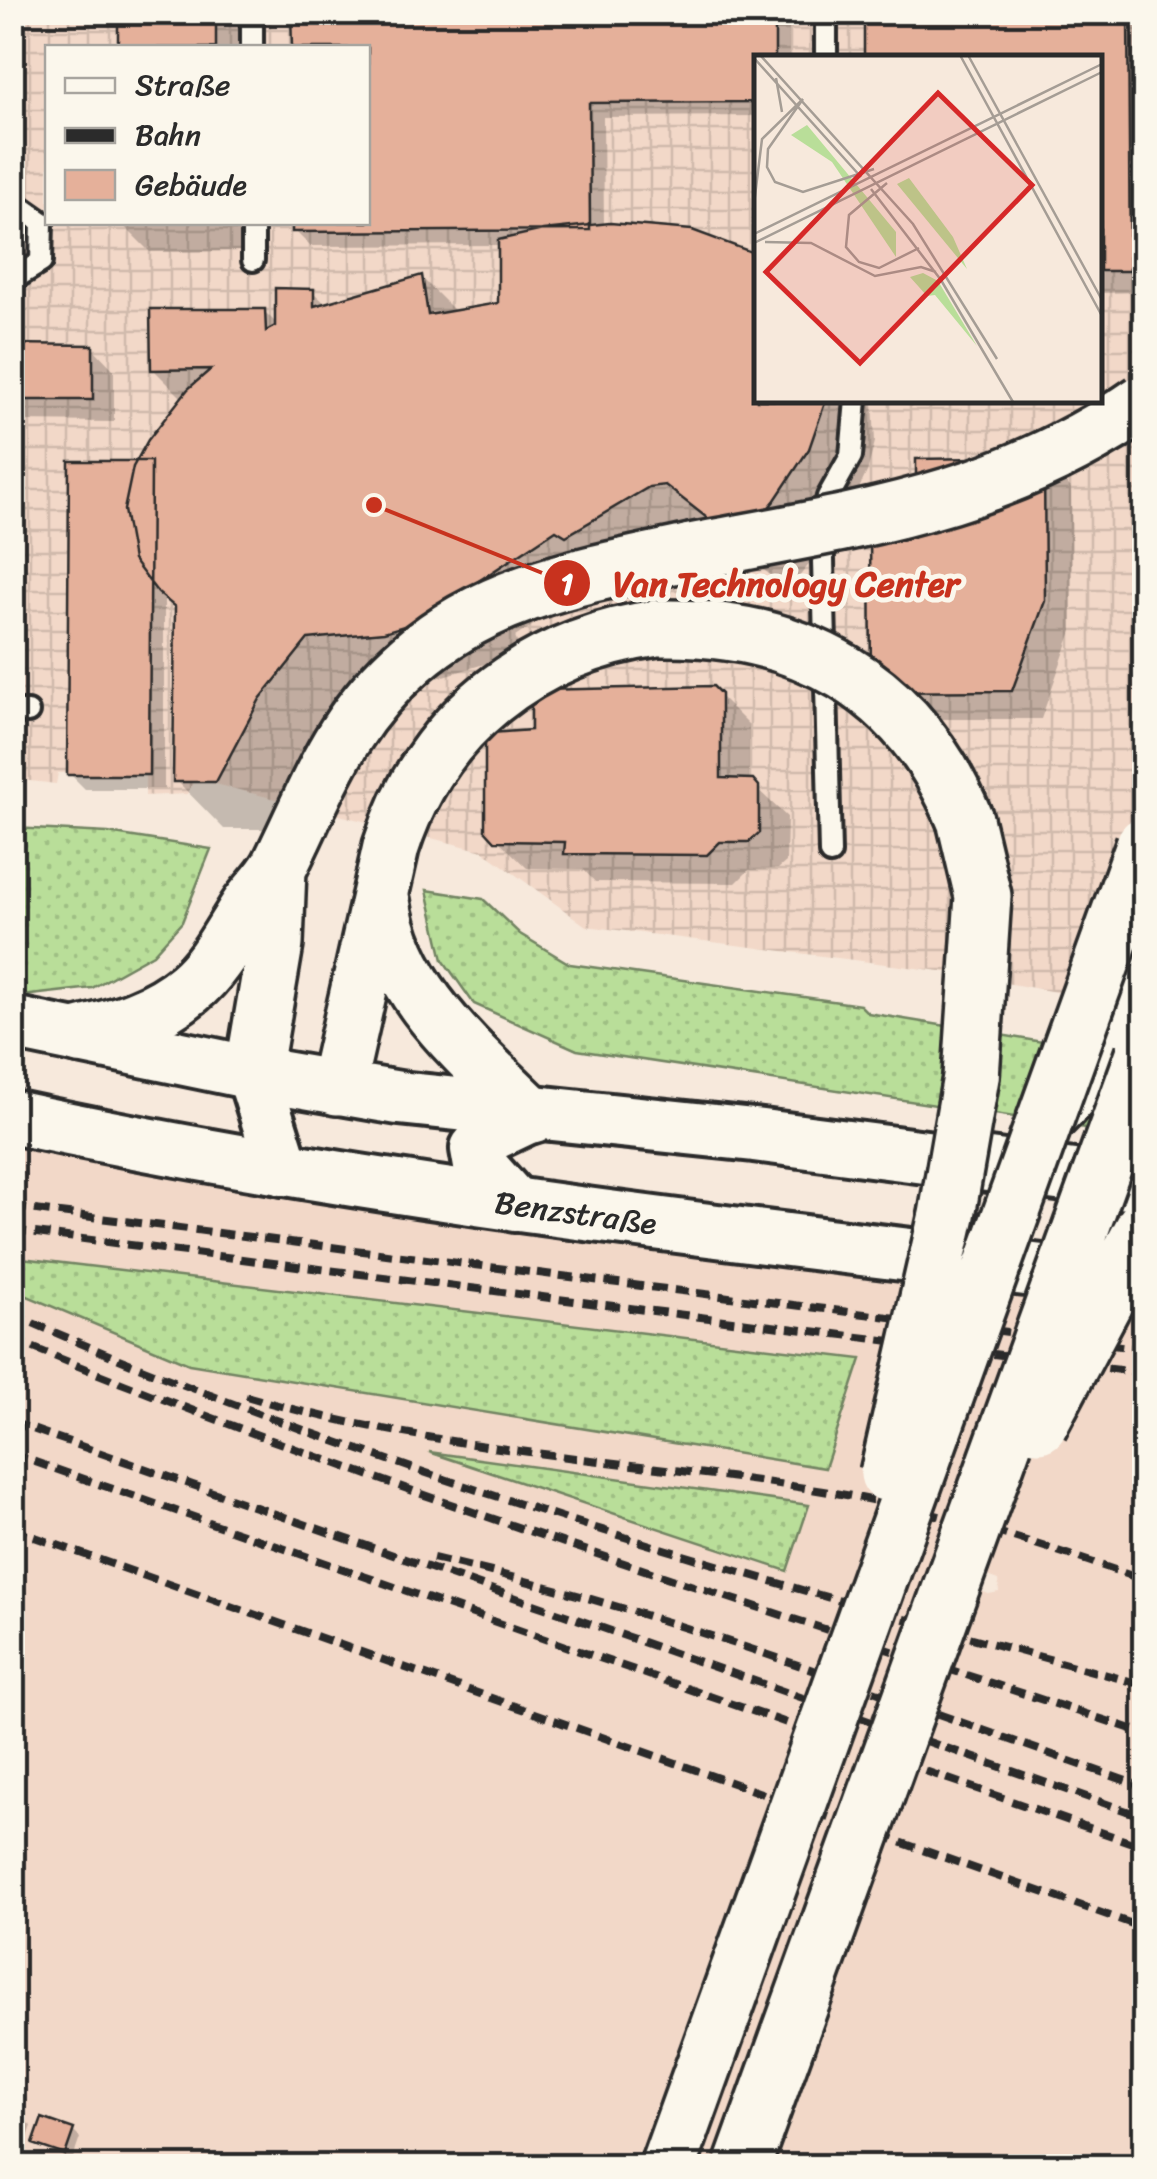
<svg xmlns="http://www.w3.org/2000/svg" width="1157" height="2179" font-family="Sriracha,sans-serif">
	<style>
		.built { fill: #f2d8c8; fill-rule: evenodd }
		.industrial { fill: url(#industrial-grid); fill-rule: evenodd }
		.grass { fill: url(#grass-dots); stroke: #728462; stroke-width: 2.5 }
		.shadow { fill: #0003 }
		.building { fill: #e5b09a; stroke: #2b2b2b; stroke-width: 2.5 }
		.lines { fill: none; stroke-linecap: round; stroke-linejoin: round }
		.lane-casing { stroke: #2b2b2b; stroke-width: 28 }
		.street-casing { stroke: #2b2b2b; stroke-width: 45 }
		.secondary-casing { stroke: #2b2b2b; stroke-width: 60 }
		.highway-casing { stroke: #2b2b2b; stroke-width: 62 }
		.lane { stroke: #fbf7ec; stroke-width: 20 }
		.street { stroke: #fbf7ec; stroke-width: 38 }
		.secondary { stroke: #fbf7ec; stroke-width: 52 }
		.highway { stroke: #fbf7ec; stroke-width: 55 }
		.rail { stroke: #2b2b2b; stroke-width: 8; stroke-dasharray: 15 8; stroke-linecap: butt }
		.highway-bridge-casing { stroke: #2b2b2b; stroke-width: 62; stroke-linecap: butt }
		.highway-bridge { stroke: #fbf7ec; stroke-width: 55 }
		.labels { text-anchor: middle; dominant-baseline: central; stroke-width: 10; stroke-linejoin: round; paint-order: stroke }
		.street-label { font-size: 32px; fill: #2b2b2b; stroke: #fbf7ec }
		.inset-road { fill: none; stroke: #a59d95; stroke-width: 2.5 }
		.view { fill: #d62828; fill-opacity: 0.15; stroke: #d62828; stroke-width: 5 }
		.inset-edge { fill: none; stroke: #2b2b2b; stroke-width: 5 }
		.leader { fill: none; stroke: #c8321e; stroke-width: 4 }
		.callout-dot { fill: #c8321e; stroke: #fbf7ec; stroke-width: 4 }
		.mark-label { font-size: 30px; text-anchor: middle; font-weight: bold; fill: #fff }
		.callout-label { font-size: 35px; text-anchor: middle; font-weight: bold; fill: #c8321e; stroke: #fbf7ec; stroke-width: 10; stroke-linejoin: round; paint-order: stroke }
	</style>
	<defs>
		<pattern id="industrial-grid" width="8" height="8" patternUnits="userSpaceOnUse" patternTransform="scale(2.5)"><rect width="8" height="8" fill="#f2d8c8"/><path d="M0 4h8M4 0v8" fill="none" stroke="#d0baac"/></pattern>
		<pattern id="grass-dots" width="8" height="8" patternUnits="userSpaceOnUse" patternTransform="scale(2.5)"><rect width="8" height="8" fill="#b9de99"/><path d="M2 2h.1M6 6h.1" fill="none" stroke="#9fbf84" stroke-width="1.8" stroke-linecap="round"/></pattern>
	</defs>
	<rect width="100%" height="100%" fill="#f7e9dc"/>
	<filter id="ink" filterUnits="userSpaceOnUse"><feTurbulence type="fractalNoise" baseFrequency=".01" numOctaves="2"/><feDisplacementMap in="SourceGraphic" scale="20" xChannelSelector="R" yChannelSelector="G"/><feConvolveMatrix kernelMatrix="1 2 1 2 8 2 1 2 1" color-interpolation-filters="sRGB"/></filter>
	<g filter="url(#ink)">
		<!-- built -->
		<path class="built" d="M13,1141L164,1176L666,1251L1144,1310V2166H77L13,2147ZM945,1561L998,1580L999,1592L989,1594L939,1577Z"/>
		<!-- industrial -->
		<path class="industrial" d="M13,13H1144V1008L940,971L586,926L483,851L195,779L187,794L145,796V774L58,773L56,784L13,779ZM48,48H368V222H48ZM757,58H1100V400H757Z"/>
		<!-- grass -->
		<path class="grass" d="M13,828L108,833L211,849L182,922L153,954L92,988L13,997Z
			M427,890L483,899L520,934L570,964L860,1005L868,1013L1144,1059V1137L577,1050L474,1004L443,960Z
			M13,1257L861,1359L825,1468L189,1364L13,1290Z
			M429,1452L809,1505L787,1571Z"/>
		<!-- shadow -->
		<path class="shadow" d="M120,12H243V48H120Z
			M294,12H789V58H757V116L603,117L604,226L757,257V400H873L875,442L867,472L842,524L789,589L715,533L606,577L515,637L521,653L434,679L356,687L308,748L265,829H224L176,780L177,609L164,596V789H85L70,774L137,464L183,399L153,369L264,311L278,325L313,292L327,305L421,277L456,312L501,305V245L310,246L295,231L368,222V48Z
			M867,12H1144V292L1100,293V58Z
			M244,222V251L150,252L121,223Z
			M12,253L19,260L18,347H92L114,370V422L12,421Z
			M1043,459L1071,488L1072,631L1041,719H902L873,690Z
			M712,688L749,725V781L787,817L786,862L778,869L749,870L736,883L595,882L583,869L527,868L497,839L534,733Z
			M12,2110L32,2126L22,2155L12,2152Z
			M73,2131L80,2138L72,2161L36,2143Z"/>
		<!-- building -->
		<path class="building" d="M118,12H216V48H118Z
			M291,12H775V58H757V102L589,103L590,230L292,232V222H368V48H292Z
			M864,12H1128L1130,271H1100V58H864Z
			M610,223L692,230L757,254V400H826L809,449L775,500L739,543L665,485L649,487L566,536L556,530L468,588L475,605L384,632L308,639L260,699L216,782H173L175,607L158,593L133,560L124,510L133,467L148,440L188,389L211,369L151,370L150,309H265L266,331L275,326V288L314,289V306L422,275L428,315L498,303V240L543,230Z
			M12,344L93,345V400H12Z
			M1044,457L1045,601L1012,691L871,692L870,520L916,519V459Z
			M69,461H151L149,775H67Z
			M713,686L721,694V778L753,779L759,786V833L749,842H720L707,855L564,854L565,842L495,841L485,830V738L491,733L531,730V697L540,690Z
			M42,2118L74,2129L65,2155L33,2144Z"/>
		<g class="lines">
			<defs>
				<path id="lane" d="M252,12V48
					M826,12V58
					M12,201L42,222L41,262L12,280
					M253,222V260
					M12,712H28
					M830,853L822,519L828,497L851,456L856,400"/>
				<path id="street" d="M1048,1128C1106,1077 1119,1026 1144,955"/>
				<g id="secondary">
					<path d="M12,1023L253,1073L399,1098L754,1135L1144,1185"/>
					<path d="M253,1073L283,1169"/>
					<path id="s1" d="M12,1117C374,1195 742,1234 1108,1279"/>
					<path d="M515,1205L480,1166L477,1149L490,1135L532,1115"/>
				</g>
				<path id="highway" d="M965,820L983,896L971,1077
					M382,901C394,993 471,1054 532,1115
					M79,1036C119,1026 157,1015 189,988C215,966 229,937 247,909C257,894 270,883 279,867C320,785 338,722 412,658C491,589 593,574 691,552
					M253,1073L275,944L278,869
					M337,1087L391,847C430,724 530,646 657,628"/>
			</defs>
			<!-- lane casing -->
			<use href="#lane" class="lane-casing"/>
			<!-- street casing -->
			<use href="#street" class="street-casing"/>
			<!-- secondary casing -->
			<use href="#secondary" class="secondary-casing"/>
			<!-- highway casing -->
			<use href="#highway" class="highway-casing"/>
			<!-- lane -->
			<use href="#lane" class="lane"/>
			<!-- street -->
			<use href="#street" class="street"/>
			<!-- secondary -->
			<use href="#secondary" class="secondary"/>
			<!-- highway -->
			<use href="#highway" class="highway"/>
			<!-- rail -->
			<path class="rail" d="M12,1207L1144,1349
				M12,1230L1144,1373
				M12,1314C379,1474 760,1581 1144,1685
				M12,1339C383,1492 764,1608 1144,1733
				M246,1396C433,1452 630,1459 823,1491C933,1509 1039,1544 1144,1580
				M12,1422L1144,1817
				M12,1454L1144,1847
				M12,1529L1144,1928
				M433,1558C675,1613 910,1706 1144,1787"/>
			<defs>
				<path id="highway-bridge" d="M691,552C858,520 1001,502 1144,402
					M657,628C800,625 910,685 965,820
					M1039,1425L1144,1227
					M888,1474L947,1215L971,1077
					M668,2166L1144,845
					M742,2166L1144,1054"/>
			</defs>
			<!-- highway-bridge casing -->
			<use href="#highway-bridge" class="highway-bridge-casing"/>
			<!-- highway-bridge -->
			<use href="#highway-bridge" class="highway-bridge"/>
		</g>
	</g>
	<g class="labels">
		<!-- street labels -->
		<g class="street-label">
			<text stroke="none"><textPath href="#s1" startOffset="572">Benzstraße</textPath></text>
		</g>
	</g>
	<!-- overview -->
	<g transform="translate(754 55)">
		<rect width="348" height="348" fill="#f7e9dc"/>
		<path d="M53,70L142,177V202L78,107L37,80ZM155,123L199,182L213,214L143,129ZM169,218L184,226L223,291L181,240L173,241L156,222Z" fill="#b9de99"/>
		<path class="inset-road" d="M6,0L159,169L243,304M206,0L348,261M214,0L348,245M0,3L107,122M22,23L28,57M49,44L14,94L13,112L21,127L49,137L120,114M133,128L95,160L92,192L105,207L125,213L165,193M117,134L187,225L259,347M0,149L8,84L49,44M0,179L348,9M11,187L57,188L121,221L167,212L182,217M0,188L348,17"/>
		<path class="view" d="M184,38L278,130L106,308L12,217Z"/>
		<rect width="348" height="348" class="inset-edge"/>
	</g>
	<!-- callouts -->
	<path class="leader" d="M374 505L567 583"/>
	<g class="callout-dot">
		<circle cx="374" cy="505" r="10"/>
		<circle cx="567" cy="583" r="25"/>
	</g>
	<g class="mark-label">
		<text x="567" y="594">1</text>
	</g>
	<g class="callout-label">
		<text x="786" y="596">Van Technology Center</text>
	</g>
	<!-- margin -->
	<rect width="1157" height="2179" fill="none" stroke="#fbf7ec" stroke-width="50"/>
	<rect x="25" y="25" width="1107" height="2129" fill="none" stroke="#2b2b2b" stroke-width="4" filter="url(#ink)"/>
	<!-- legend -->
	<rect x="45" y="45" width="325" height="180" fill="#fbf7ec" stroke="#a8a59f" stroke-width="2.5"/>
	<rect x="65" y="78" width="50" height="15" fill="#fbf7ec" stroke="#a8a59f" stroke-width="2.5"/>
	<text x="135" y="95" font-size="30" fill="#2b2b2b">Straße</text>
	<rect x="65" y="128" width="50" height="15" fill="#2b2b2b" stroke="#a8a59f" stroke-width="2.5"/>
	<text x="135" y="145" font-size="30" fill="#2b2b2b">Bahn</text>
	<rect x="65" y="170" width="50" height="30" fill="#e5b09a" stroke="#a8a59f" stroke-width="2.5"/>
	<text x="135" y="195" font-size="30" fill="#2b2b2b">Gebäude</text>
</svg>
